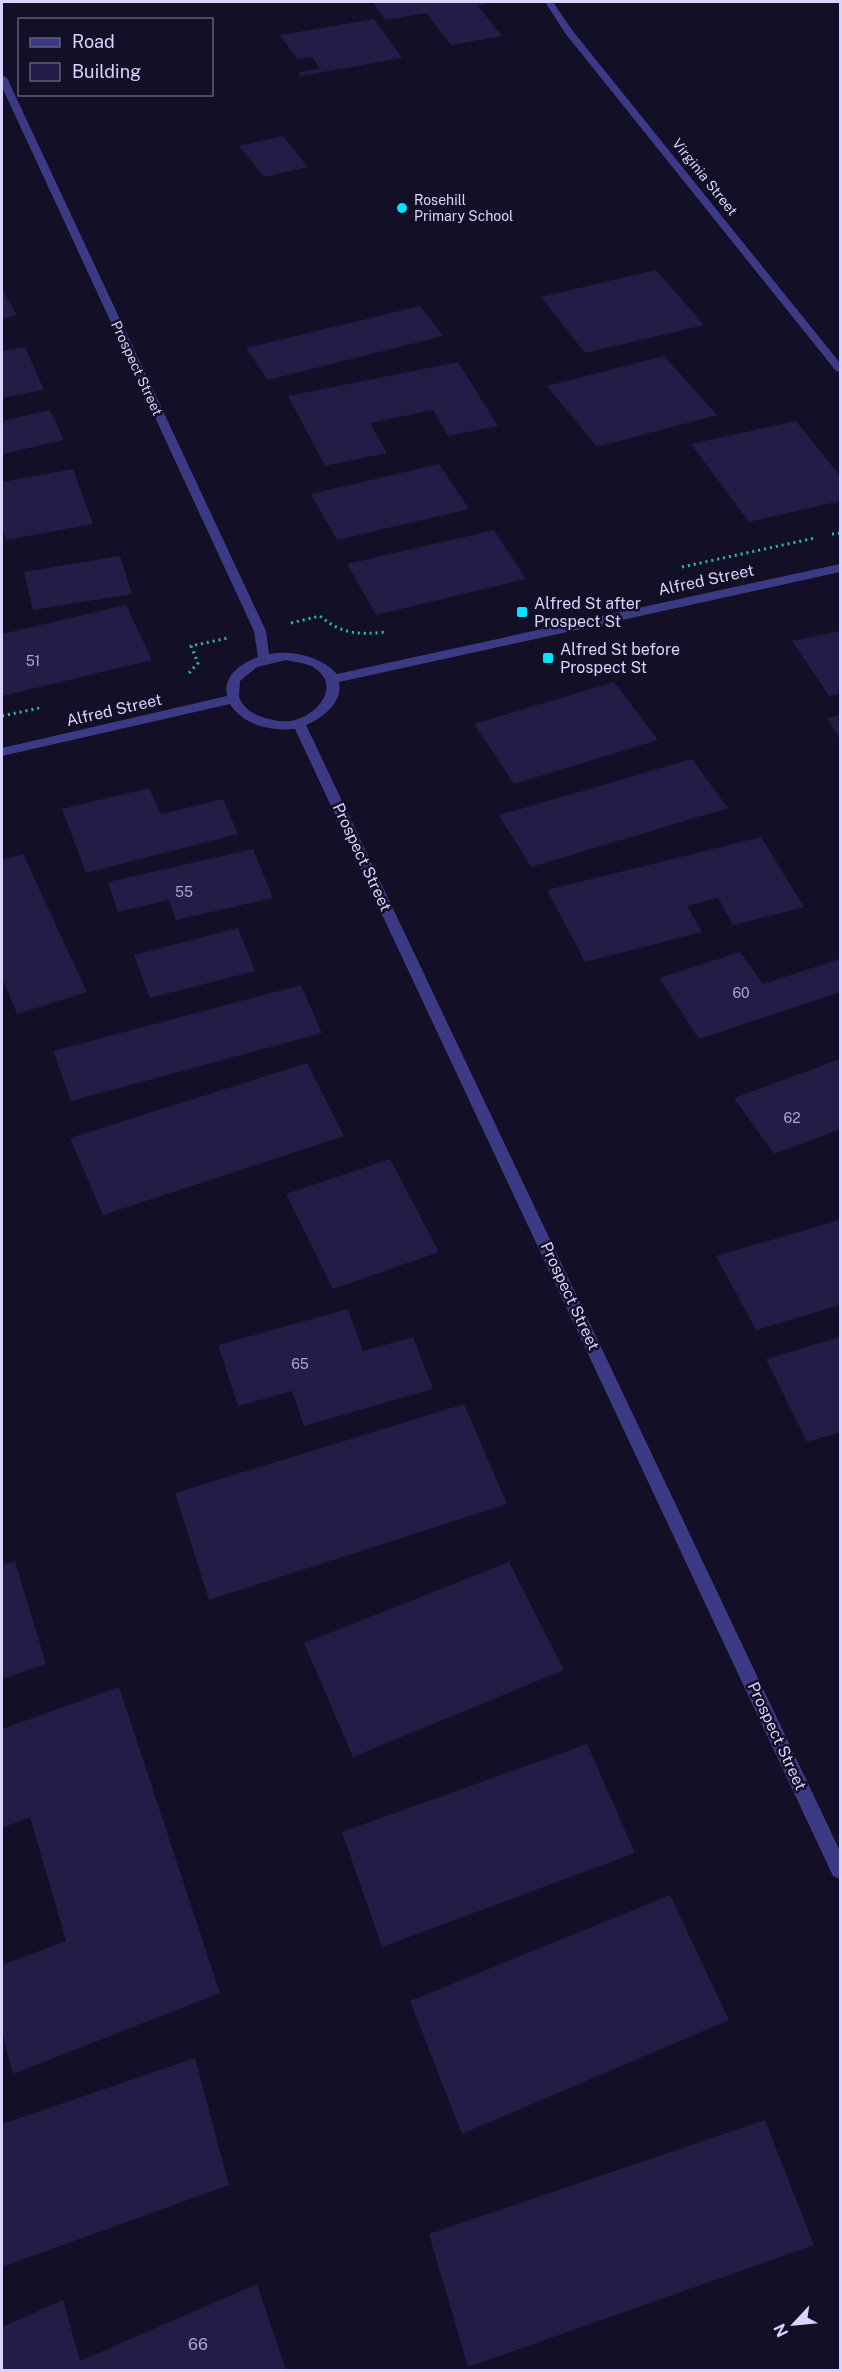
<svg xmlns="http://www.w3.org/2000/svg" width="842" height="2372" font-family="'Public Sans',sans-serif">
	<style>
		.building { fill: #241b47 }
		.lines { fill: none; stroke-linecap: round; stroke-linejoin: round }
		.path { stroke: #2fb8b0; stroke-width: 3; stroke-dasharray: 2 4; stroke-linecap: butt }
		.minor { fill: #3d3a85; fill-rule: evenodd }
		.poi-dot { fill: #00e5ff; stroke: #130f26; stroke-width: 2 }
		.labels { text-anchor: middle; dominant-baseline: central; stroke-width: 5; stroke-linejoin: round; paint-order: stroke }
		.far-street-label { font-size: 14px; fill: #d9d4ff; stroke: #130f26 }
		.far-poi-label { font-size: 14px; fill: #d9d4ff; stroke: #130f26; text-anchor: start }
		.number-label { font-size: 14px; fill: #aca6d1 }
		.street-label { font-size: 16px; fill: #d9d4ff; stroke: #130f26 }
		.poi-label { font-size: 16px; fill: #d9d4ff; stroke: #130f26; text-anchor: start }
		.near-number-label { font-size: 16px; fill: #aca6d1 }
	</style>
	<rect width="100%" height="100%" fill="#130f26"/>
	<!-- building -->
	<path class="building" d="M372,2H494L478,6L502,36L451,45L426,13L386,20Z
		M374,19L402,58L301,76L298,72L320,69L312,57L297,59L280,35Z
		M283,136L308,167L264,177L239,146Z
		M656,270L704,325L585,353L541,297Z
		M2,289L17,315L2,319Z
		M420,306L443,336L268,380L246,348Z
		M25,347L44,390L2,398V351Z
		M664,356L717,415L597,447L547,386Z
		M458,362L498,426L448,436L433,410L370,423L387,453L325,466L288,396Z
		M50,410L64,440L2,454V421Z
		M796,421L840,476V501L749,522L691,444Z
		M439,464L469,509L337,540L311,494Z
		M73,469L93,524L6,540L2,525V482Z
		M494,530L526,579L376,615L347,564Z
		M120,556L132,594L33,610L24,572Z
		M126,605L152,660L2,696V634Z
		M840,631V693L829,696L792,641Z
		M614,682L658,740L514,784L474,724Z
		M840,715V739L827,718Z
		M692,759L728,808L531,867L499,815Z
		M149,788L161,814L223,799L238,834L86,873L62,809Z
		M761,837L804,907L733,925L718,898L687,906L702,932L585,962L547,890Z
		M253,849L273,898L176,920L169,900L118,912L108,882Z
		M23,854L87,992L17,1014L2,978V860Z
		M238,928L255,971L150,998L134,955Z
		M740,952L763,984L840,959V992L699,1039L659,978Z
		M301,985L322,1033L71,1101L53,1051Z
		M840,1059V1129L774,1154L734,1098Z
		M307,1063L344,1136L103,1215L70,1138Z
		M390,1159L439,1252L333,1289L286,1194Z
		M840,1220V1305L756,1330L716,1256Z
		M348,1309L363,1351L413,1337L433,1389L304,1426L292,1391L238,1406L218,1345Z
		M840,1337V1432L807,1442L766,1359Z
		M464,1404L507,1504L209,1600L175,1493Z
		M15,1561L46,1664L2,1679V1565Z
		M509,1562L564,1670L353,1757L304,1643Z
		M119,1687L220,1993L13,2074L2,2032V1965L66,1941L30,1817L2,1828V1729Z
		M587,1744L635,1853L382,1947L342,1832Z
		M670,1895L729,2020L462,2134L410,2001Z
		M195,2058L229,2185L2,2267V2124Z
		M765,2120L814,2245L468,2367L429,2234Z
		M257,2284L286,2370H2V2327L63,2300L80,2361Z"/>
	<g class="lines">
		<!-- path -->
		<path class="path" d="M832,534L840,533
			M682,567L815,538
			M291,623L320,616C341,634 359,635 385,632
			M189,673L198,663L191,646L228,638
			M2,716L39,708"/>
		<!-- minor -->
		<path class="minor" d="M545,2H553L572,30L840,363V372L836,371L565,33Z
			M2,75L7,78L266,631L269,654C293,650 320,656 337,674L840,564V572L339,682C343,702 323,718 306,725L840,1851V1879L833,1876L295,729C271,731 244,726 230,704L2,756V748L227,696C223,676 240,664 258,657L254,631L2,87ZM286,660C294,662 306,663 313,667C343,685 317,717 291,721C279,722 270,720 259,716C250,712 243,707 239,697L240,681L257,667Z"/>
	</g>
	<!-- markers -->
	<g class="poi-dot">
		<circle cx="402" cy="208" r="6"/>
		<rect x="516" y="606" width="12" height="12" rx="3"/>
		<rect x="542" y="652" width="12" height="12" rx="3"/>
	</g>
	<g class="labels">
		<!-- far-street labels -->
		<g class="far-street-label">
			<text transform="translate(705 177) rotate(51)">Virginia Street</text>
			<text transform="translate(137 368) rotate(65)">Prospect Street</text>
		</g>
		<!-- far-poi labels -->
		<g class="far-poi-label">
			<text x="414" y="200">Rosehill<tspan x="414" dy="16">Primary School</tspan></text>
		</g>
		<!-- number labels -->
		<g class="number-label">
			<text x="33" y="661">51</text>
			<text x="184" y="892">55</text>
			<text x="741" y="993">60</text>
			<text x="792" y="1118">62</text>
			<text x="300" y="1364">65</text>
		</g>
		<!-- street labels -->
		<g class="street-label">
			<text transform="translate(706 580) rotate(-12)">Alfred Street</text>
			<text transform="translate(114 710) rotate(-13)">Alfred Street</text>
			<text transform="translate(362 857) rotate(65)">Prospect Street</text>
			<text transform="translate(570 1296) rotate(65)">Prospect Street</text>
			<text transform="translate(777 1736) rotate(65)">Prospect Street</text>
		</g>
		<!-- poi labels -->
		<g class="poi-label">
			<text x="534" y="603">Alfred St after<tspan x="534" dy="18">Prospect St</tspan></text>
			<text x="560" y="649">Alfred St before<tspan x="560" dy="18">Prospect St</tspan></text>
		</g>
		<!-- near-number labels -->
		<g class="near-number-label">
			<text x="198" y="2344">66</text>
		</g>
	</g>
	<!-- border -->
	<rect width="842" height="2372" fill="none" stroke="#d9d4ff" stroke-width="6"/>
	<!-- legend -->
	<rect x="18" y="18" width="195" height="78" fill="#130f26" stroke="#625e7d" stroke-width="1.5"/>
	<rect x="30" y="38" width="30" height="9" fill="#3d3a85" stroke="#625e7d" stroke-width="1.5"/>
	<text x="72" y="48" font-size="18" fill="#d9d4ff">Road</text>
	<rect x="30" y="63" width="30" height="18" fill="#241b47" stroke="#625e7d" stroke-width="1.5"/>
	<text x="72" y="78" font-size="18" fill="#d9d4ff">Building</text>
	<!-- north arrow -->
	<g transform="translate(794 2324) rotate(244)" stroke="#130f26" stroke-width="4.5" paint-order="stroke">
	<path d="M0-4.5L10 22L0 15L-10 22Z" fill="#d9d4ff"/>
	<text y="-9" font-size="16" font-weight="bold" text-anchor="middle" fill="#d9d4ff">N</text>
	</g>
</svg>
